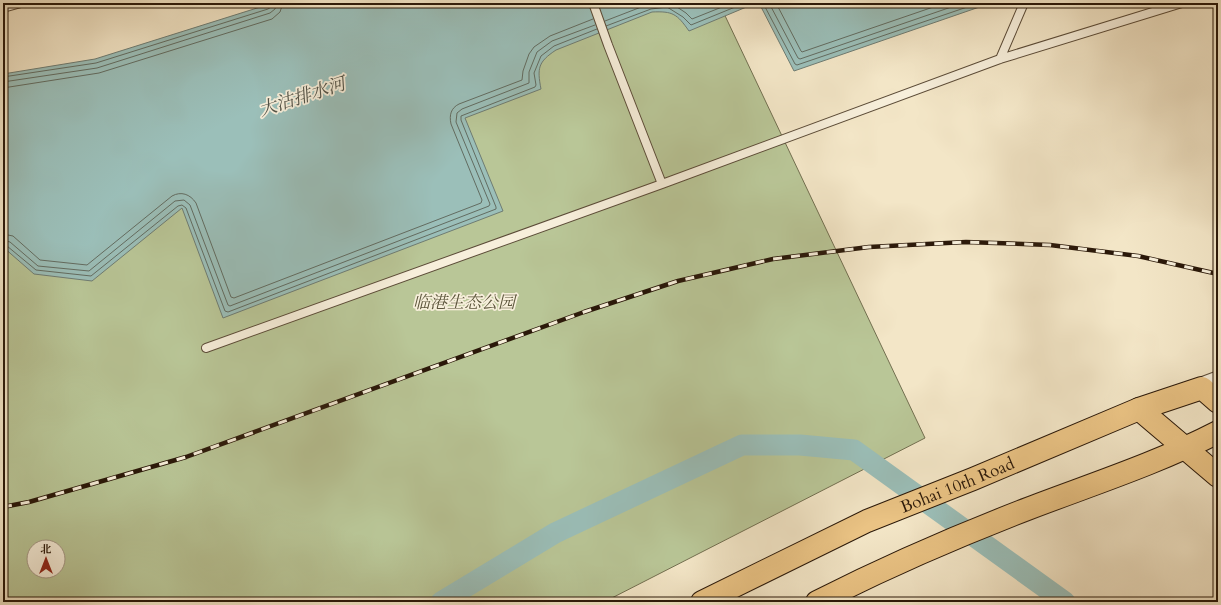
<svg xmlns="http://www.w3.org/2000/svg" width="1221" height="605" font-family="Cardo,'Noto Serif SC',serif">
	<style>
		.green { fill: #b9c697; stroke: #726f50; fill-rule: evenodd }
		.water { fill: #9bbfb9; stroke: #6e7c73 }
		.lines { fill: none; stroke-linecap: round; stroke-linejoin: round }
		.shore { stroke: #626c61; stroke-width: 1 }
		.canal { stroke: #9bbfb9; stroke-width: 21 }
		.service-casing { stroke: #5c4c38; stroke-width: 10 }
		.tertiary-casing { stroke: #5c4c38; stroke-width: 23 }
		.primary-casing { stroke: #2a1809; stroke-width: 24 }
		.service { stroke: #f7efdb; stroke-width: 8 }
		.tertiary { stroke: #f7efdb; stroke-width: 21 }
		.primary { stroke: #eac384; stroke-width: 22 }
		.rail-casing { stroke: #2a1809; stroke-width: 4.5 }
		.rail { stroke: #f7efdb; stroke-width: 3; stroke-dasharray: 9; stroke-linecap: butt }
		.labels { text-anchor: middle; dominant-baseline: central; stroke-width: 3.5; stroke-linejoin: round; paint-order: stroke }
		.park-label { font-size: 17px; font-style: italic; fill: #5c553b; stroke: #f7efdb }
		.street-label { font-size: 17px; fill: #2a1809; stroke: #f7efdb }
		.water-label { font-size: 18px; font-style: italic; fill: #525247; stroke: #f7efdb }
	</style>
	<rect width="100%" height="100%" fill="#f3e6c7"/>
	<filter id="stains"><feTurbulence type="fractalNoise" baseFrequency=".005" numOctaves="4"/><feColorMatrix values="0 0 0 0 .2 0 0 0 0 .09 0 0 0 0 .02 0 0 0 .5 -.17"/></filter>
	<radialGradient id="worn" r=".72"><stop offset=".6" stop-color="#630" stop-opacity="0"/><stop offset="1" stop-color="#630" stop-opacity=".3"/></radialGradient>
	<!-- green -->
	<path class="green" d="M403,3H719L925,438L604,602H3V136ZM34,547H58V571H34Z"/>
	<!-- water -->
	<path class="water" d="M273,3H756L689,31C677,14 673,11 652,12L556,50C538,62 537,68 541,89L465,118L503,211L223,318L182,208L92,281L34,274L3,247V74L95,59Z
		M759,3H991L794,71Z"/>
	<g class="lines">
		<!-- shore -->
		<path class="shore" d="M671,3L686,13L692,19L732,3
			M763,3L795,64L797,65L979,3
			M769,3L798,58L800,59L963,3
			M776,3L801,51L802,52L945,3
			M605,21L649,4L657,3
			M606,26L651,9L667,7L683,17L691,25L745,3
			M3,77L96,63L268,9L271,7V3
			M3,82L97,68L270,13L275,9L277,3
			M3,88L99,73L272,19L280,12L283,3
			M3,234L13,236L40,260L87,265L172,196C181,191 190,194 196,203L231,297L234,298L481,203L482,200L451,124C449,115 451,108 459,104L522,80L523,71L529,54L534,47L550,36L593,19
			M3,240L10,242L38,266L89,271L175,201L184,200L190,205L228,305L230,306L489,206L490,204L456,122L457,113L462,109L529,83V72L537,52L552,41L595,25
			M3,245L7,246L36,270L91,276L178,206L182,205L186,208L225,311L228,312L496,209V207L461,120V116L535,87L536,85L534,73L541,56L554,46L597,29"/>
		<!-- canal -->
		<path class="canal" d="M441,602L555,533L742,445H800L854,450L1065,602"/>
		<defs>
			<path id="service" d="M593,3L608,45L662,184
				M3,8L21,3
				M1000,59L1024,3
				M206,348L662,184L1000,59L1182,3"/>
			<path id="tertiary" d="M1202,388L1218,382"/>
			<g id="primary">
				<path d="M1139,409L1218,476"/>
				<path id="s1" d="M702,602L867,521L973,479L1139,409L1202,388L1218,402"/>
				<path d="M817,602C886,567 957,536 1030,508C1093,484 1158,463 1218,432"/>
			</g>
		</defs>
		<!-- service casing -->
		<use href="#service" class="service-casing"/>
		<!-- tertiary casing -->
		<use href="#tertiary" class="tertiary-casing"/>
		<!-- primary casing -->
		<use href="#primary" class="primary-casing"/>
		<!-- service -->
		<use href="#service" class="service"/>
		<!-- tertiary -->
		<use href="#tertiary" class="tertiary"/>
		<!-- primary -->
		<use href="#primary" class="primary"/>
		<defs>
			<path id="rail" d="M3,507L29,502L186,457L584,312L678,281L773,259L869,247L966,242L1050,245L1138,256L1218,274"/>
		</defs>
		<!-- rail casing -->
		<use href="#rail" class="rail-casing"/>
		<!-- rail -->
		<use href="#rail" class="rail"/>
	</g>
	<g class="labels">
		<!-- park labels -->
		<g class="park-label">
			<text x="464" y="302">临港生态公园</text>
		</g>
		<!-- street labels -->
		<g class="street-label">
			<text stroke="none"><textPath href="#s1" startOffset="281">Bohai 10th Road</textPath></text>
		</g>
		<!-- water labels -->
		<g class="water-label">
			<text transform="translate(302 97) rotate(-18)">大沽排水河</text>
		</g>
	</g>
	<!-- margin -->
	<rect width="1221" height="605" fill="none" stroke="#f3e6c7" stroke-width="16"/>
	<rect x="4" y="4" width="1213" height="597" fill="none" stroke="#2a1809" stroke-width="2"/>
	<rect x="8" y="8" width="1205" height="589" fill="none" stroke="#2a1809"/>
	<!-- north arrow -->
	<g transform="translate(46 559)"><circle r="19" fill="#f7efdb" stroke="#a59987"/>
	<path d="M0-3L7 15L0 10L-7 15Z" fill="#8f2418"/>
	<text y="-6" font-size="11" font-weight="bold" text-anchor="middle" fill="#2a1809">北</text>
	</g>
	<rect width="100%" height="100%" filter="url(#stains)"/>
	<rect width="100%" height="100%" fill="url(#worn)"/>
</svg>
